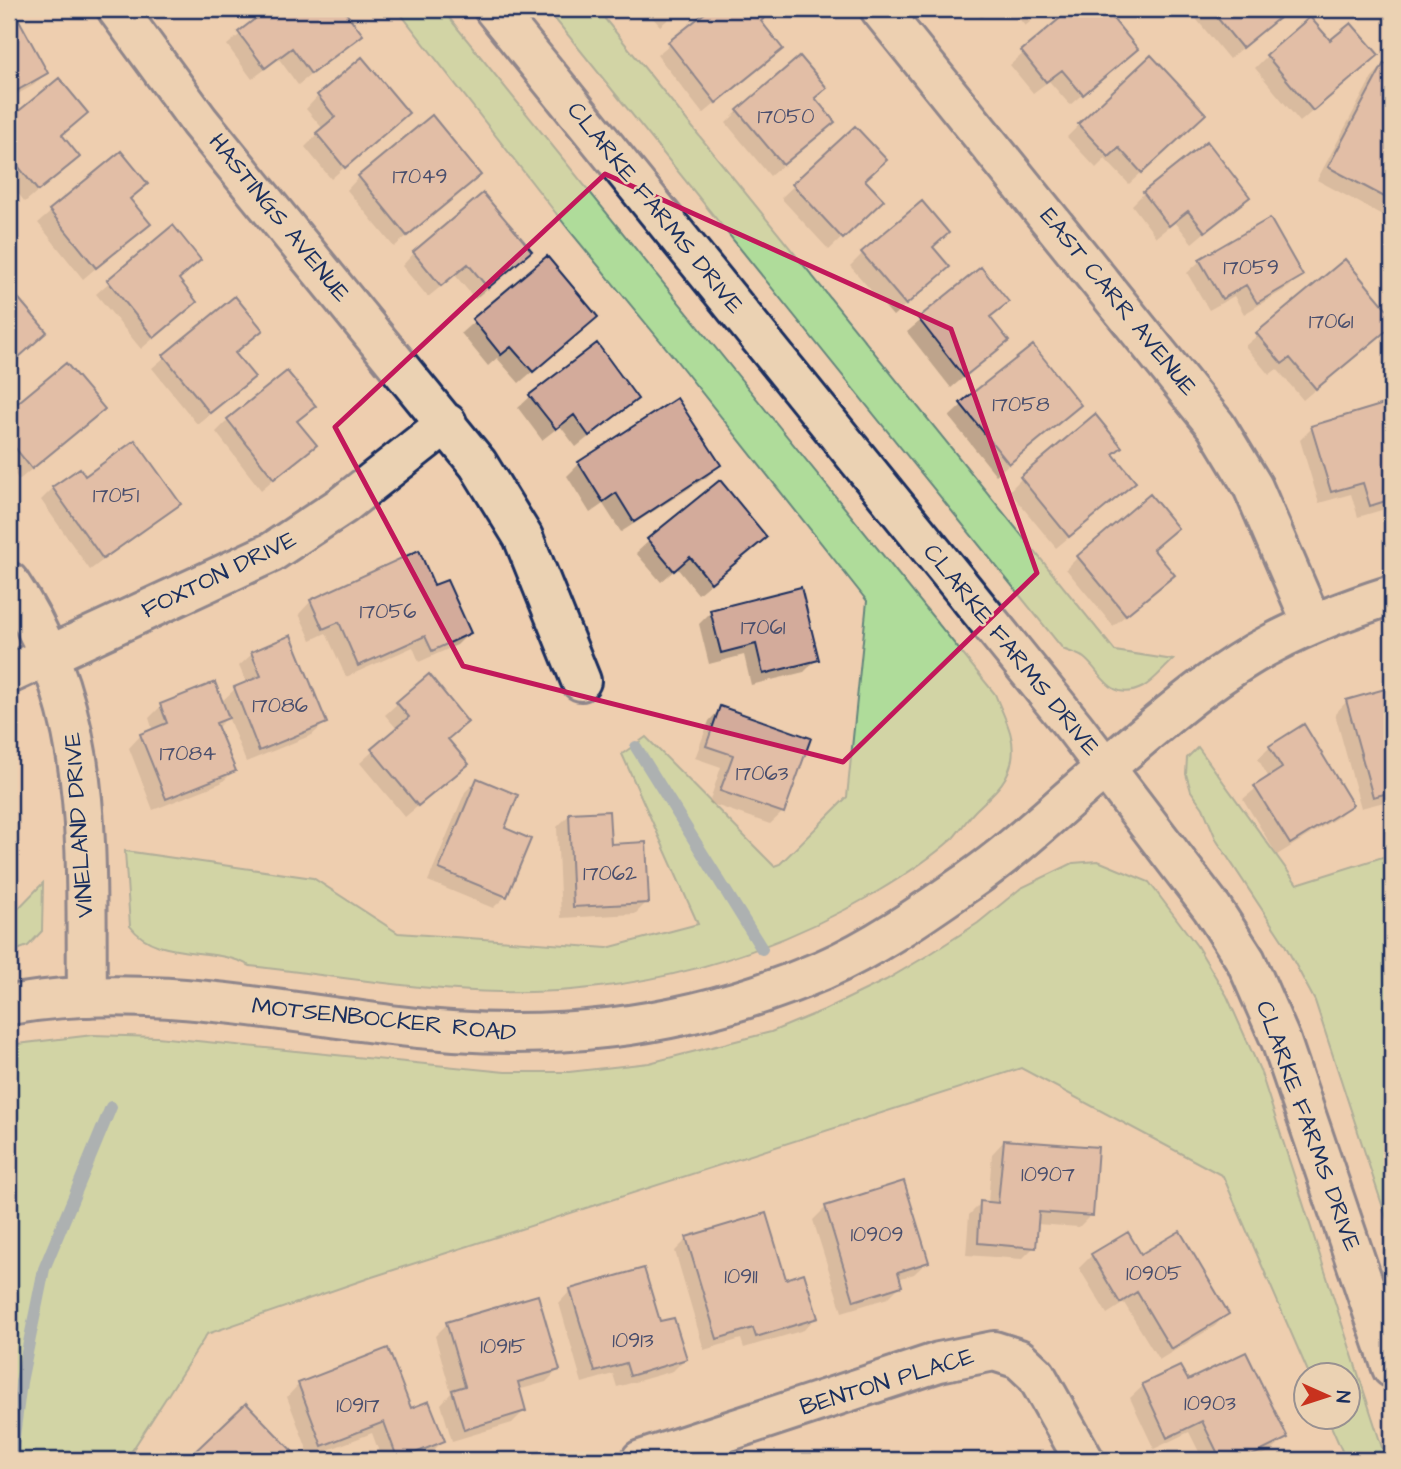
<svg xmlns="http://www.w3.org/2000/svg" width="1401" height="1469" font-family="'Architects Daughter',sans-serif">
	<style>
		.green { fill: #afdc9a; stroke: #65867c; stroke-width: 2 }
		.shadow { fill: #0003 }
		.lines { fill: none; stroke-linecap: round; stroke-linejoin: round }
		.stream { stroke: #5d8eb3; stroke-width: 12 }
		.building { fill: #d3ab9b; stroke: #1b2f5e; stroke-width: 2 }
		.minor-casing { stroke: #1b2f5e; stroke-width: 44 }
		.tertiary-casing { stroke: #1b2f5e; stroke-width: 44 }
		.minor { stroke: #ebd2b3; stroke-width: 38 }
		.tertiary { stroke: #ebd2b3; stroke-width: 38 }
		.marked { fill: none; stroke: #c2185b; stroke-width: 5; stroke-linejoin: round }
		.labels { text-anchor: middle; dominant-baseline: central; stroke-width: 5; stroke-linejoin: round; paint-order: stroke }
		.number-label { font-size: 21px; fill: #494e6d }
		.street-label { font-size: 24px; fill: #1b2f5e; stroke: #ebd2b3 }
	</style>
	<rect width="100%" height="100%" fill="#eeceaf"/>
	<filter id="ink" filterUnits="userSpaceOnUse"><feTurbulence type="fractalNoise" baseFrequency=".0143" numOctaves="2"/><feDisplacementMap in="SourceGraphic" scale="14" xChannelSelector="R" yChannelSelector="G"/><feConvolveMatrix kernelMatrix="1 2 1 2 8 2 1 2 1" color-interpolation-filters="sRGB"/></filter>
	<g filter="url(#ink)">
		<!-- green -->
		<path class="green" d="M397,9H442L995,694C1003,715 1016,736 1012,759C1008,783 992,794 976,810C968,818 961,829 953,838C930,859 902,877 875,893C781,948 680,981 571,990C464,999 355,978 250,966C214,945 157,962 130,926L125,851L313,878L398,933L607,948L698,924L622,754L646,737L774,866L780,864L847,797L867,601L676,360L569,230Z
			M547,9H597L1115,651L1173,660C1164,668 1154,681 1143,687C1110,704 1102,672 1084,658C1079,654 1069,652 1063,649Z
			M1198,747L1297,884L1392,854V1235L1315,1001L1284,943L1217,841L1203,808L1191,791L1186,774L1187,758Z
			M1098,861L1149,882L1197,946L1227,996L1260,1070L1386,1460H1346L1327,1417L1348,1416V1374H1309L1223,1176L1021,1068L372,1277L207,1334L126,1460H9V1045L93,1035L157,1037L505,1072H569L649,1063L771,1032L824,1010L886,980L930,954L978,923L1021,888L1073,863Z
			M43,883L42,931L28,946L9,953V918Z"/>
		<!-- shadow -->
		<path class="shadow" d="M9,9L46,73L34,85L9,99Z
			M217,9H239L224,19Z
			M271,9H341L360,35L298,85L279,59L252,79L227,45Z
			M645,9H681L660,26Z
			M712,9H765L768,13L759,21L781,49L703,114L657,55Z
			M973,9H993L981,18Z
			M1011,9H1046L1025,26Z
			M1074,9H1102L1135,49L1070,105L1049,81L1033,93L1010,65Z
			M1188,9H1280L1283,12L1229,59Z
			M1330,43L1364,67L1300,122L1255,68L1267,56Z
			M1384,65L1392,70V211L1386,217L1317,180L1372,77Z
			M59,80L86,113L61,136L78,157L25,202L9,182V122Z
			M318,96L407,113L331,179L305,147L323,129L306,109Z
			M813,99L820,134L770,176L726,123L738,111Z
			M1079,125L1191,127L1129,184L1105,159L1096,168L1067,137Z
			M855,128L869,212L829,250L781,198Z
			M121,153L146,184L129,200L148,224L83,279L38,223Z
			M479,175L394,247L347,190L359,177Z
			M1144,193L1248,196L1192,243L1175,222L1156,237L1132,205Z
			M1269,220L1301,275L1289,287L1244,314L1234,296L1209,310L1187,273L1200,261Z
			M172,227L182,314L141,349L96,294Z
			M931,248L935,279L893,316L850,266L862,254Z
			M414,253L517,263L475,299L455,275L428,297L402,266Z
			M546,258L596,317L519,383L497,358L488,366L461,333Z
			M1345,261L1392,318V324L1303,400L1277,369L1269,375L1245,346Z
			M981,270L1007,302L989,319L1007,341L951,388L907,332Z
			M235,298L261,330L234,354L240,389L197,424L152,368Z
			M66,365L102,409L19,480L9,467V412Z
			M1392,386V417L1386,392Z
			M531,396L636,399L576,447L560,426L542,440L518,408Z
			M677,400L719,465L707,477L621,532L603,504L590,513L567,476L579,464Z
			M962,405H1079L996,475L949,417Z
			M314,406L296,422L314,445L261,490L216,432L228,420Z
			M1383,407L1392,437V507L1358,517L1351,494L1319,503L1300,440L1312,428Z
			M1111,455L1121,494L1056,548L1009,491L1021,479Z
			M85,478L178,504L90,570L41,500L53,488Z
			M1175,528L1152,550L1160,587L1113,626L1066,569L1078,557Z
			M649,541L752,549L698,594L677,568L661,582L636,553Z
			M433,587L469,633L457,645L419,662L413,647L346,677L326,633L311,640L299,614L311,601Z
			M711,612L817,659L804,672L751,685L744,655L709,664L699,624Z
			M290,638L325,723L312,735L246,762L228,717L217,728L234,771L221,783L153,810L129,748L141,735L153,731L149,718L161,706L221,702L235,689L247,684L239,666L252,654Z
			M1392,689V800L1361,808L1335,714L1347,701Z
			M398,703L447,740L454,776L405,817L360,763L397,729L385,715Z
			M721,708L783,812L770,824L709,803L721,767L695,758L709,721Z
			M1270,747L1351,805L1338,817L1277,855L1243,799L1269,778L1258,759Z
			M477,780L502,829L506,896L493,908L428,881L465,792Z
			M569,815L609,846L647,902L635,914L561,918L557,827Z
			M1004,1141L1091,1215L1079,1227L1036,1224L1034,1247L1022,1259L966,1255L969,1215L981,1203L988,1204L992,1154Z
			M826,1207L927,1262L914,1274L898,1279L900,1286L888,1298L842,1312L813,1220Z
			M1127,1234L1141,1256L1227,1313L1215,1326L1159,1360L1124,1303L1107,1314L1079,1268L1092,1255Z
			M687,1239L784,1281L816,1317L804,1330L744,1348L741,1339L704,1350L675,1251Z
			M571,1290L658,1323L685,1359L673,1371L617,1387L613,1374L582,1383L559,1303Z
			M447,1324L558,1370L546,1382L518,1390L524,1411L512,1423L452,1441L441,1404L451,1393L435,1336Z
			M1180,1368L1187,1383L1286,1438L1273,1450L1253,1460H1203L1189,1432L1154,1449L1130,1398L1143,1386Z
			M299,1384L410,1410L443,1441L431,1453L413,1460H382L372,1433L310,1457L287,1397Z"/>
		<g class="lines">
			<!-- stream -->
			<path class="stream" d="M636,747L762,949
				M11,1460L21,1382L44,1269L111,1107"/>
		</g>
		<!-- building -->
		<path class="building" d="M9,9H13L48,73L9,95Z
			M268,9H343L363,35L311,74L292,48L265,68L238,32Z
			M710,9H767L770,13L761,21L783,49L716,103L668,42Z
			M1071,9H1105L1138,49L1083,95L1062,70L1046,82L1021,51Z
			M1210,9H1282L1285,13L1242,48Z
			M1310,17L1330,40L1351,23L1379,55L1313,111L1266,55Z
			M1151,55L1206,114L1142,173L1119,148L1109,157L1078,124Z
			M800,56L827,88L815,98L835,122L783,165L737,110Z
			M362,57L409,113L345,168L316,133L335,117L317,95Z
			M1384,63L1392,68V201L1328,167Z
			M59,78L88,113L62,135L80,157L38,191L9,155V119Z
			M432,115L481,175L407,236L358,176Z
			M855,126L887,160L865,180L884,200L843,239L792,184Z
			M1207,141L1250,197L1205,232L1188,211L1169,226L1143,192Z
			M121,151L148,184L130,199L151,224L96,268L49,210Z
			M483,193L532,251L488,288L468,264L441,286L413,252Z
			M922,201L949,233L933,247L950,267L906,305L861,252Z
			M1270,218L1303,276L1257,303L1246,285L1222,299L1199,259Z
			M173,225L201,260L179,279L197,302L154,338L107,280Z
			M547,256L598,317L533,372L511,347L501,355L472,319Z
			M1345,259L1392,315V326L1316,389L1290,358L1282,364L1256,333Z
			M981,267L1009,302L990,317L1009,341L964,377L918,318Z
			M9,287L47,332L9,366Z
			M235,296L263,330L235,353L255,377L210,413L163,355Z
			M597,343L638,399L589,436L574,415L556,429L529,395Z
			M1033,345L1081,405L1009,464L960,403Z
			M66,363L105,409L32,469L9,440V410Z
			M287,371L316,406L297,421L317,445L274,479L227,419Z
			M677,398L721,465L634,522L616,493L603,502L578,462Z
			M1384,404L1392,431V499L1370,506L1363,483L1331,492L1311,426Z
			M1095,414L1122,447L1113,454L1136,482L1069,537L1020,477Z
			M135,440L181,504L103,559L52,487L80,468L85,476Z
			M720,480L767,537L711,583L690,557L674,571L647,539Z
			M1150,494L1178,528L1153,549L1175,575L1126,615L1077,556Z
			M419,550L434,585L447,580L471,633L432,651L425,636L358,666L339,622L323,629L310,600Z
			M801,587L819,660L763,674L756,644L721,653L710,610Z
			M291,635L327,723L259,751L234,687L261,676L251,652Z
			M429,674L468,722L448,739L469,764L418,806L371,749L409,717L396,702Z
			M215,682L229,718L216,723L236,771L166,799L140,734L167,723L160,704Z
			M1392,687V792L1373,797L1346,700Z
			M720,706L811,738L784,813L720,791L733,755L706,746Z
			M1304,724L1353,805L1290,844L1254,786L1282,768L1269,746Z
			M477,778L518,795L505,828L531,839L507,897L439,869Z
			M609,811L611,844L646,842L649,903L573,907L569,813Z
			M1004,1140L1098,1147L1093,1216L1039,1212L1036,1248L978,1243L980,1201L998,1203Z
			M904,1181L929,1262L898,1272L902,1286L854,1301L825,1206Z
			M766,1213L786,1279L804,1273L818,1318L756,1337L753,1328L717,1339L686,1237Z
			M1180,1231L1229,1314L1171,1349L1137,1292L1120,1303L1091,1254L1128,1232L1141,1254Z
			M644,1268L660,1321L674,1318L687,1359L630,1376L626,1363L595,1372L570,1289Z
			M538,1295L560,1370L518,1382L526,1411L464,1430L452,1390L465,1386L446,1322Z
			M388,1348L411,1408L429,1401L445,1441L398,1460L384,1422L322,1446L298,1383Z
			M1246,1352L1288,1438L1243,1460H1221L1202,1421L1167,1438L1142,1384L1180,1366L1188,1380Z
			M246,1403L294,1453L286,1460H186Z"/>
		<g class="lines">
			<defs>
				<path id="minor" d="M117,9L199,121L478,464L523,537L581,681
					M880,9L1216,426L1253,487L1312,623
					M9,582C97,710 85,850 87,997
					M9,674L272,552L343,505L447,423
					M1105,768C1158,724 1211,675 1273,643C1311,623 1351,608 1392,595
					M641,1460L939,1362L994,1351L1019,1359L1036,1375L1084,1460"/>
				<path id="tertiary" d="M494,9L1075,728L1212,908L1246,961L1281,1041L1392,1368
					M9,1005C134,982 265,1009 390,1025C542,1044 681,1031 823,970C875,947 923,913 969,881C1017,848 1060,805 1105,768"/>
			</defs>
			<!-- minor casing -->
			<use href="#minor" class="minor-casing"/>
			<!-- tertiary casing -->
			<use href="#tertiary" class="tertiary-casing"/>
			<!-- minor -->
			<use href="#minor" class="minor"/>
			<!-- tertiary -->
			<use href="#tertiary" class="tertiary"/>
		</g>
	</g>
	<!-- marked area -->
	<path d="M0 0H1401V1469H0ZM605,174L951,329L1037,573L843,762L463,666L335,427Z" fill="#eeceaf" fill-opacity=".55" fill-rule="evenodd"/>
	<path class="marked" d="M605,174L951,329L1037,573L843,762L463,666L335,427Z"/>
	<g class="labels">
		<!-- number labels -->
		<g class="number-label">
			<text x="786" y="116">17050</text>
			<text x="420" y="176">17049</text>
			<text x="1251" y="267">17059</text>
			<text x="1331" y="321">17061</text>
			<text x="1021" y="404">17058</text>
			<text x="116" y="495">17051</text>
			<text x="388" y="611">17056</text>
			<text x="763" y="627">17061</text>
			<text x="280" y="705">17086</text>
			<text x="188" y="753">17084</text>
			<text x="762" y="773">17063</text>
			<text x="610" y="873">17062</text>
			<text x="1048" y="1174">10907</text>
			<text x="877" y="1234">10909</text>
			<text x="1154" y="1273">10905</text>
			<text x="741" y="1276">10911</text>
			<text x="633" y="1340">10913</text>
			<text x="503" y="1346">10915</text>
			<text x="1210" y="1403">10903</text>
			<text x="358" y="1405">10917</text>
		</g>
		<!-- street labels -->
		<g class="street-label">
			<text transform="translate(655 208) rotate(51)">CLARKE FARMS DRIVE</text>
			<text transform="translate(279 218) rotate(51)">HASTINGS AVENUE</text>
			<text transform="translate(1118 302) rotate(51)">EAST CARR AVENUE</text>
			<text transform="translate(219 575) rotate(-26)">FOXTON DRIVE</text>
			<text transform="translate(1011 650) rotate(51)">CLARKE FARMS DRIVE</text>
			<text transform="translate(79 825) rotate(-94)">VINELAND DRIVE</text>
			<text transform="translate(384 1020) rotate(6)">MOTSENBOCKER ROAD</text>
			<text transform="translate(1308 1126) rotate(70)">CLARKE FARMS DRIVE</text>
			<text transform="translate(887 1382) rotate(-17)">BENTON PLACE</text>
		</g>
	</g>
	<!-- margin -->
	<rect width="1401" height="1469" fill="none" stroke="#ebd2b3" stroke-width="35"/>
	<rect x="18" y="18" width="1366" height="1434" fill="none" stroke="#1b2f5e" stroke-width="2.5" filter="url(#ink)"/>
	<!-- north arrow -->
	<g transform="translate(1327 1396) rotate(93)"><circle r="33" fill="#ebd2b3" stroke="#989191" stroke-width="2"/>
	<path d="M0-5L12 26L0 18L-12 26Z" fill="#c8321e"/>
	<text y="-10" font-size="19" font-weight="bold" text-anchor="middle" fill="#1b2f5e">N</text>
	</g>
</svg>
